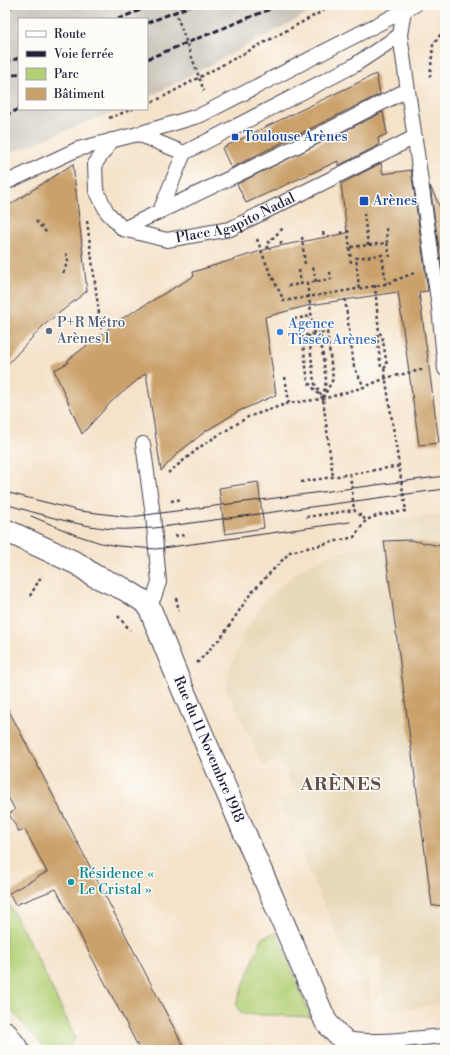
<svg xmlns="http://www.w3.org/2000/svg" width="450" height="1055" font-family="'Libre Bodoni',serif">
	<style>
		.built { fill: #e8d9ba }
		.industrial { fill: #c9c3b8 }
		.green { fill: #b2d076; stroke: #6a7958 }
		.building { fill: #caa16b }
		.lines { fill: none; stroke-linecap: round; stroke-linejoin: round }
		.service-casing { stroke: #423f50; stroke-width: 16 }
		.minor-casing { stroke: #423f50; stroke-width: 24 }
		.path { stroke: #423f50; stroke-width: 2.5; stroke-dasharray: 3 3; stroke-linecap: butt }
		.service { stroke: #fff; stroke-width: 14 }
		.minor { stroke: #fff; stroke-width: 22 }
		.tram { stroke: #22223b; stroke-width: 1 }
		.rail { stroke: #22223b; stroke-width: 3; stroke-dasharray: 6 3; stroke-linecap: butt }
		.transit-dot { fill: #1a4fb4; stroke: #fdfcf7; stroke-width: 1.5 }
		.service-dot { fill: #5c6f8a; stroke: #fdfcf7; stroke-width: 1.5 }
		.shop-dot { fill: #3f7fe0; stroke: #fdfcf7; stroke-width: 1.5 }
		.culture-dot { fill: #0f9aa8; stroke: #fdfcf7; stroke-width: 1.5 }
		.labels { text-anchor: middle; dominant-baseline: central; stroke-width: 3; stroke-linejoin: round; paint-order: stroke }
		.transit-label { font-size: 14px; fill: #164399; stroke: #fdfcf7; text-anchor: start }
		.street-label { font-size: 14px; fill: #22223b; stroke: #fdfcf7 }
		.service-label { font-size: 14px; fill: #4e5e75; stroke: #fdfcf7; text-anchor: start }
		.shop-label { font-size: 14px; fill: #366cbe; stroke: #fdfcf7; text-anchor: start }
		.culture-label { font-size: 14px; fill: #0d838f; stroke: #fdfcf7; text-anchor: start }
		.district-label { font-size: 18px; font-weight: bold; letter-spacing: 1px; fill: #5d4e4c; stroke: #fdfcf7 }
	</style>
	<rect width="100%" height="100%" fill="#fdfcf7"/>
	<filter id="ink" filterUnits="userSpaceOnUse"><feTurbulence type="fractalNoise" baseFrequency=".025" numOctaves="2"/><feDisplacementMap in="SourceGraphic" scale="8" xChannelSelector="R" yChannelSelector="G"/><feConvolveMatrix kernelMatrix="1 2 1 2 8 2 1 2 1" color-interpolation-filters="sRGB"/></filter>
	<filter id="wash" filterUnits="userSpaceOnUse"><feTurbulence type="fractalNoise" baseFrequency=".012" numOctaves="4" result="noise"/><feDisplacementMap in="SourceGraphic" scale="16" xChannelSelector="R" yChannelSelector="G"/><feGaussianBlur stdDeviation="0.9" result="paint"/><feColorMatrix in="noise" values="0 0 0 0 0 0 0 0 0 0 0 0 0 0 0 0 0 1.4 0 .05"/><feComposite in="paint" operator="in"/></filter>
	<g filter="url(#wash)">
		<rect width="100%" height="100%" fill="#f5e2c9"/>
		<!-- built -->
		<path class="built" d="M445,513V1002L405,1010H388L384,1006L379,955L366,958L372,1010L356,979L278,799L295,792L280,760L264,767L226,687L230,668L242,637L262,603L298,571L334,552L381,545L380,522Z"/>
		<!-- industrial -->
		<path class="industrial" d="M5,5H324L147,98V19H19V109H120L5,155Z"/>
		<!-- green -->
		<path class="green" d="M5,896L34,951L75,1037L69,1050H47L5,1004Z
			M276,932L311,1017L242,1014L236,1005L262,938Z"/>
		<g id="blocks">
			<!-- building -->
			<path class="building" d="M376,74L380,94L231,168L222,148Z
				M383,112L387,134L378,138L379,145L338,166V161L246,203L237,184Z
				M381,163L383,174L411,170L428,291L419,292L439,443L419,445L398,292L310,305L265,317L276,395L239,411L206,431L178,453L161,471L146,373L111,402L82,434L54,370L68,363V360L121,319L194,276L193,272L274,247L347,233L341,184Z
				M73,164L87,291L43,326L5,367V209L14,202Z
				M430,186L445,218V289Z
				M258,482L264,528L225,534L219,488Z
				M410,540L445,547V905L432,906L384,541Z
				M5,703L176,1032L185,1050H140L56,889L15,905L9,893L47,872L25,830L19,832L9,814L15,810L5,791Z"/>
		</g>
	</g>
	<g filter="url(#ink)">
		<use href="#blocks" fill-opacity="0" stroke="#423f50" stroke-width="1"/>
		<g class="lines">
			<defs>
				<g id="service">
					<path d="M404,10L400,35L439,307L445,369"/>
					<path d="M138,134L184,153"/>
					<path id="s1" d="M112,140L95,164L96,190L107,212L123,229L167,240L230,229L415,137"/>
					<path d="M5,183L78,149L138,134L201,115L415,5"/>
					<path d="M160,211L184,153L353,66L400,35"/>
					<path d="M123,229L297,146L407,90"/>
					<path d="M143,444L153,515L159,582L154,597L148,604"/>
					<path d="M342,1038C375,1045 412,1038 445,1036"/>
				</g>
				<g id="minor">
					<path id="s2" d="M5,530L78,564L93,575L124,589L148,604L177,676L326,1022L338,1035L342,1038"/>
					<path d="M5,1032L18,1050"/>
				</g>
			</defs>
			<!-- service casing -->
			<use href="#service" class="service-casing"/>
			<!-- minor casing -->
			<use href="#minor" class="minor-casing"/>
			<!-- path -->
			<path class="path" d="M173,5L204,91
				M5,10L16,5
				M430,77L433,45L445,28
				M147,104L161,98L334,5
				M109,118L133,109
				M364,213L368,245
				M36,221L47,233
				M87,221L101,329
				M348,230L351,263
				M323,232L324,237
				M342,234V229
				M302,237L305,265
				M257,239L267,266L284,301L386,284L414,273
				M281,241V245
				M387,243L390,257
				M351,247L387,243L386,226
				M268,249L267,244L283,228
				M313,267L316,282
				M299,270L301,284
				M63,273L68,261L66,253
				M307,283L314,334
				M375,285L379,333
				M288,286L331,279L330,272
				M359,288L356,258L382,255L386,284
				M345,299L354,367L364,387
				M294,319L311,316
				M320,333L302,336L308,382L322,398
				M379,333L382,335L387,366L384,368L381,367L377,336Z
				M309,335L314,382L321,395
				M285,377L289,403
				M323,398L333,379L327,332L320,333L326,380L323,399L333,477
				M168,473L204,444L248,417L289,403L323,399L364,387L386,378L425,369
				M350,474L354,510
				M301,482L400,466
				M171,501L182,499
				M306,517L354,510L366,520
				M175,536L185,535
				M30,596L42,575
				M176,598L179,611
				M118,616L130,630
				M197,663L223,635L251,593L290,552L354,537L366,520L379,515L406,511L384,368"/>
			<!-- service -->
			<use href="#service" class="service"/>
			<!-- minor -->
			<use href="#minor" class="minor"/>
			<!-- tram -->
			<path class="tram" d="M5,492L80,511L130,517L445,476
				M5,504C40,514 77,526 113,529C127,530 140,528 154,528L445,489
				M31,516L76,535L101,543L118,546L156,549L350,522"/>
			<!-- rail -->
			<path class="rail" d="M118,19L153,5
				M147,23L193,5
				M147,59L280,5
				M5,63L19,58
				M5,79L19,73
				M5,115L20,109"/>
		</g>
	</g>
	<!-- markers -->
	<g class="transit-dot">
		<rect x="231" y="133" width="8" height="8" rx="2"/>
		<rect x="359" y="196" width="10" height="10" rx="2"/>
	</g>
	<circle class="service-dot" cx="49" cy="331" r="4"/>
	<circle class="shop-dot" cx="280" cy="332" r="4"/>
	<circle class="culture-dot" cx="71" cy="882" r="4"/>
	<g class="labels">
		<!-- transit labels -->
		<g class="transit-label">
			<text x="243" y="137">Toulouse Arènes</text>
			<text x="373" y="201">Arènes</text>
		</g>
		<!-- street labels -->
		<g class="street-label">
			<text stroke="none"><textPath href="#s1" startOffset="221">Place Agapito Nadal</textPath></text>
			<text stroke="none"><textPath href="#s2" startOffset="319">Rue du 11 Novembre 1918</textPath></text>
		</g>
		<!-- service labels -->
		<g class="service-label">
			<text x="57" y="323">P+R Métro<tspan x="57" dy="16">Arènes 1</tspan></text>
		</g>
		<!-- shop labels -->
		<g class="shop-label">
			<text x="288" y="324">Agence<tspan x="288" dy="16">Tisséo Arènes</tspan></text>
		</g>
		<!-- culture labels -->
		<g class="culture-label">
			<text x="79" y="874">Résidence «<tspan x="79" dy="16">Le Cristal »</tspan></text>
		</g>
		<!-- district labels -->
		<g class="district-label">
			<text x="341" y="784">ARÈNES</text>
		</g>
	</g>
	<!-- margin -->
	<rect width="450" height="1055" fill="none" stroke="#fdfcf7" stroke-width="20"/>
	<!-- legend -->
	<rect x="18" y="18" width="130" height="92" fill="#fdfcf7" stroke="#a5a5ac"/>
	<rect x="26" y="31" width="20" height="6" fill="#ffffff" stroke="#a5a5ac"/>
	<text x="54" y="38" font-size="12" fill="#22223b">Route</text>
	<rect x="26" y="51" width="20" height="6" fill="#22223b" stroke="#a5a5ac"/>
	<text x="54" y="58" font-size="12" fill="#22223b">Voie ferrée</text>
	<rect x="26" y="68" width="20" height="12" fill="#b2d076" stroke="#a5a5ac"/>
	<text x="54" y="78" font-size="12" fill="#22223b">Parc</text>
	<rect x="26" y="88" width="20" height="12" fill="#caa16b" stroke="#a5a5ac"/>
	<text x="54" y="98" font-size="12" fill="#22223b">Bâtiment</text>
</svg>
